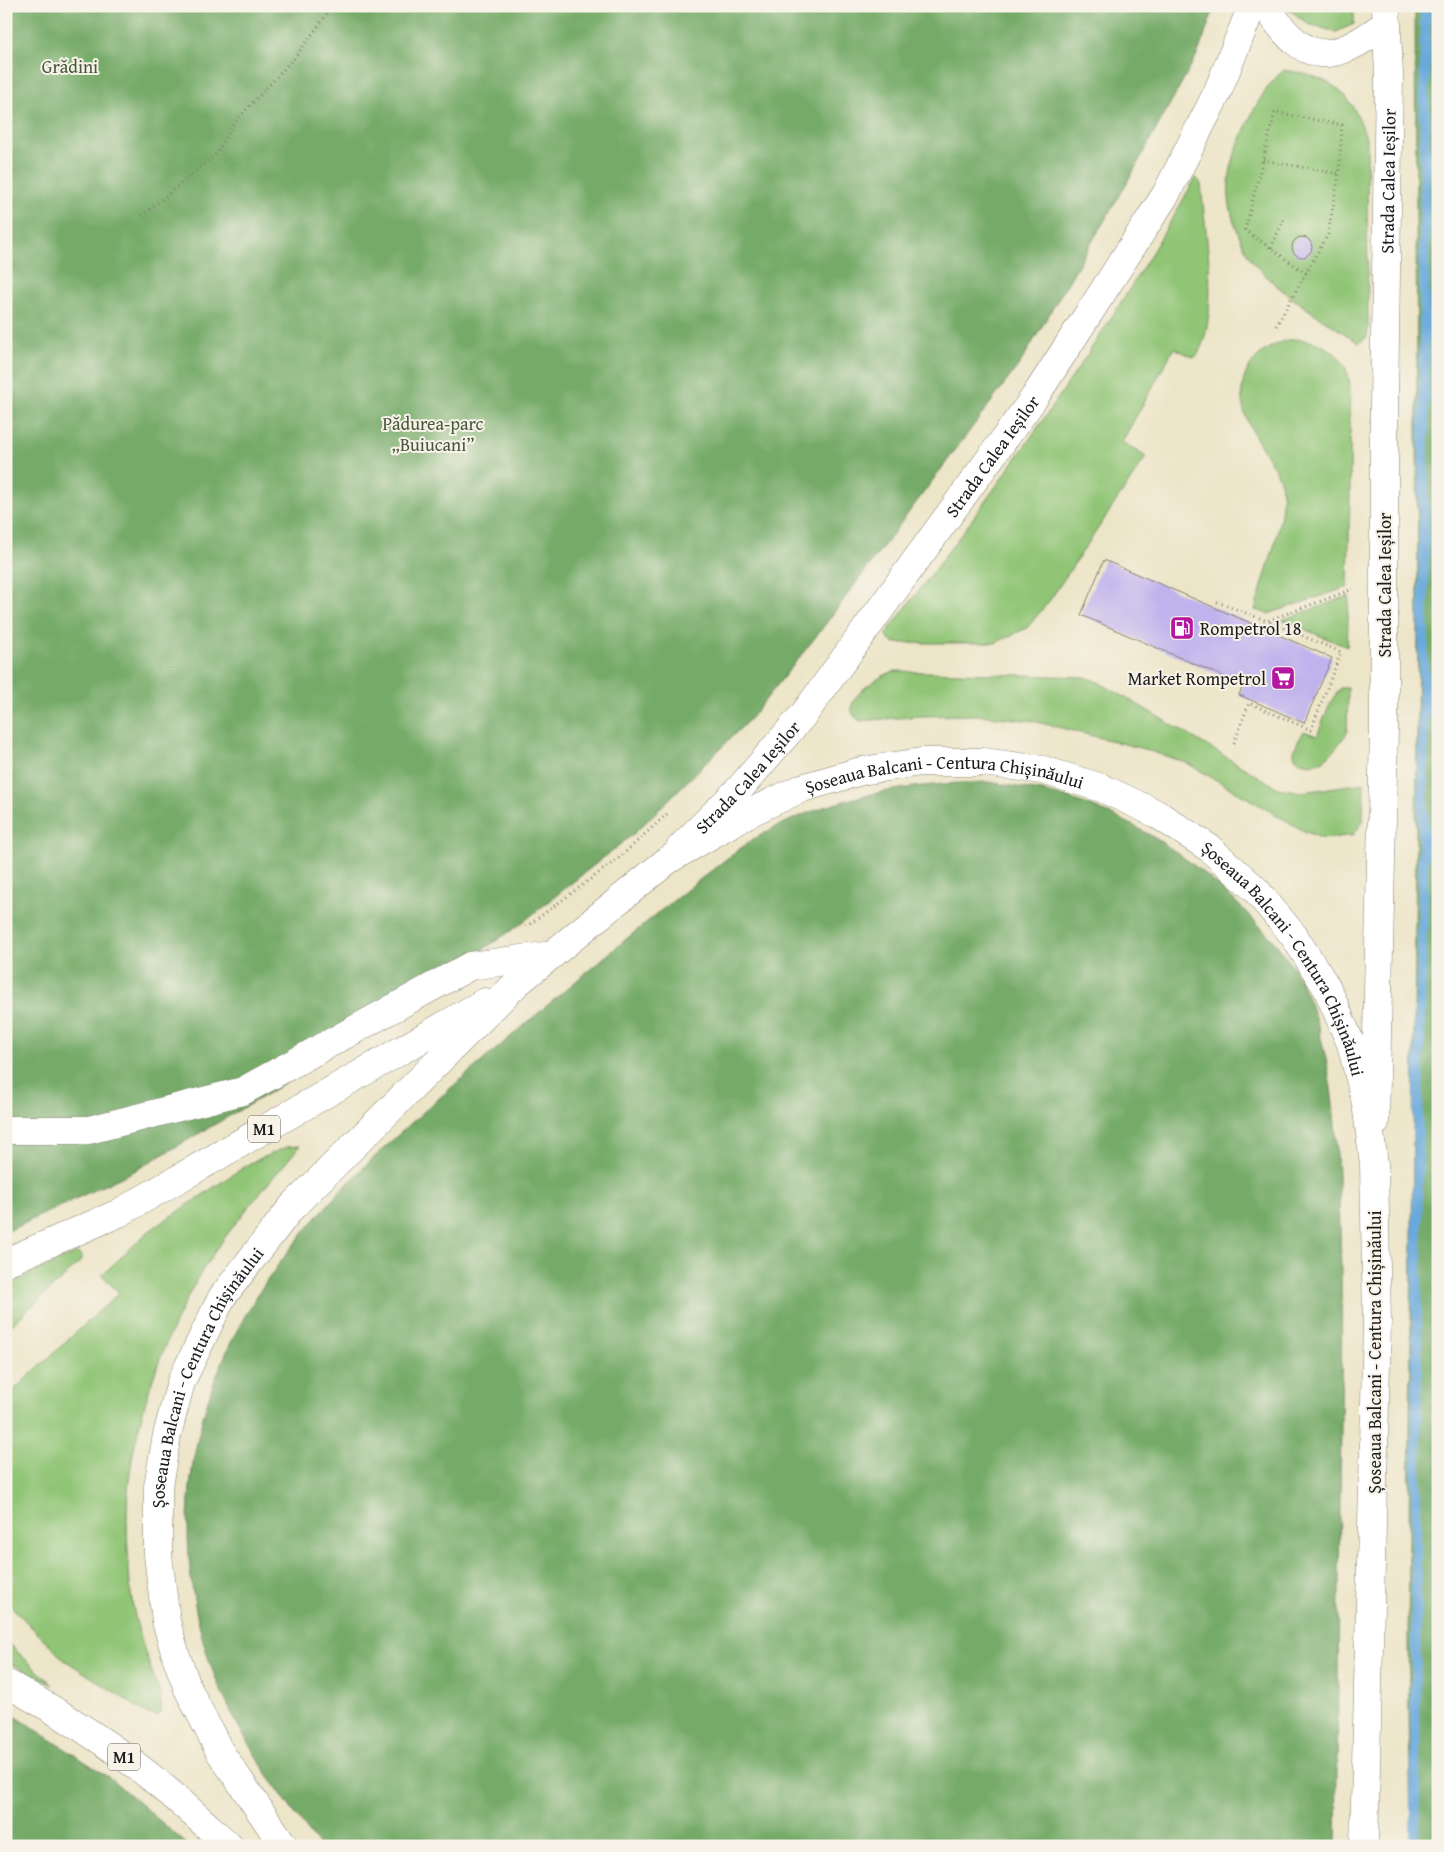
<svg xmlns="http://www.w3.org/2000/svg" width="1444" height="1852" font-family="'Gentium Book Plus',serif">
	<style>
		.green { fill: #90c576; stroke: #567049 }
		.forest { fill: #74aa67; stroke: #486342 }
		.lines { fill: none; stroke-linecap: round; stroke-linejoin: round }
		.stream { stroke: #69a9dd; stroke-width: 10 }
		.building { fill: #c0b3ed }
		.primary-casing { stroke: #848072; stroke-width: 29 }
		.trunk-casing { stroke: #848072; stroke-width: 29 }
		.path { stroke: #848072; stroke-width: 3; stroke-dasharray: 1 4; stroke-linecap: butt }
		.primary { stroke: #fff; stroke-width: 28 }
		.trunk { stroke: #fff; stroke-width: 28 }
		.labels { text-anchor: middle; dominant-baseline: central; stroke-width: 4; stroke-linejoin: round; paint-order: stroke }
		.shield { fill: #f7f3e8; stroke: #5e5c59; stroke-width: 1 }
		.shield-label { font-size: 16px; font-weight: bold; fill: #1c1c1c }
		.park-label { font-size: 18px; fill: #45573c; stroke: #f7f3e8 }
		.street-label { font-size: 18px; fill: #1c1c1c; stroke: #f7f3e8 }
		.poi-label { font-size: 18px; fill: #1c1c1c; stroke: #f7f3e8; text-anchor: start }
	</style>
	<rect width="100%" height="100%" fill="#f7f3e8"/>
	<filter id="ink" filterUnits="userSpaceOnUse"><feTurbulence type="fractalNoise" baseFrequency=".02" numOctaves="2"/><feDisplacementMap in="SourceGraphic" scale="10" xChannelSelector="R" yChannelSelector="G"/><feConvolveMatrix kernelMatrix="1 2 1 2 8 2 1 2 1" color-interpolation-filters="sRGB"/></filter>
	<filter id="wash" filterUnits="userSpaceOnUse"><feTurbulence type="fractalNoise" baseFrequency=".0096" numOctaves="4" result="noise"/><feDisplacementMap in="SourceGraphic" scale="20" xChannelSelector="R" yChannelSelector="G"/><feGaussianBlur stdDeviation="1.12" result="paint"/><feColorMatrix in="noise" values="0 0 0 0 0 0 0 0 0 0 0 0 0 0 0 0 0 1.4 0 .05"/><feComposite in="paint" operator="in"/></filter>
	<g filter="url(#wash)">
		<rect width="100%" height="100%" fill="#ede5c8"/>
		<!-- green -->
		<path class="green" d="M1288,6H1354V24L1336,32L1308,24L1287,8Z
			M1284,70C1334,77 1354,94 1367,142L1368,328L1367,337L1359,343C1325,320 1286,298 1258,268C1249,259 1244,247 1239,235C1224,200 1226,175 1240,140C1251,115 1263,87 1284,70Z
			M1196,177L1201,184C1205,233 1221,314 1197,356L1193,357L1174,348L1122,442L1146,457L1050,600L1027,628L995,643H896L890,641L886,635L887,632C999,487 1106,337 1196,177Z
			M1292,339C1315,340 1335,346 1346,369C1353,384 1349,406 1350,422C1351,477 1349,532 1348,587L1268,614L1255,610C1264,576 1285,523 1282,489C1281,479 1275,469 1270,461C1252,431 1230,402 1249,367C1258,352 1275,343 1292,339Z
			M1349,596L1347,647L1282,620Z
			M895,671L1085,677L1098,682L1130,700L1278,788L1302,792L1364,783L1363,822L1353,835L1323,839L1304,831L1187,763L1140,748L1077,732L1033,721L979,715L922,716L860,721C833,704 878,676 895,671Z
			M1340,688H1348L1347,733C1340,742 1331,757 1320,762C1310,766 1289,763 1295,748C1297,742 1301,737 1304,731L1317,736L1330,703Z
			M300,1146C267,1185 231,1225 204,1268C167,1328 137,1412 129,1481C125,1515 128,1550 130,1584C132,1610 140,1637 148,1661C154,1679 163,1693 161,1712L156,1716L148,1714L63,1659L6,1601V1397L119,1293L102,1275L149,1231L250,1163L286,1147Z
			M76,1253L82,1255L80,1262L6,1330V1285Z
			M6,1641L53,1685L6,1661Z"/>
		<!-- forest -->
		<path class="forest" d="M6,6H1215L1198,53L1125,186L1021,362L818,634L750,719L638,830L518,926L269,1093L136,1170L6,1232Z
			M1415,6H1438V1846H1411L1408,1638L1418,627Z
			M990,782C1013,787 1037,789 1058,795C1131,816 1190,856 1243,909C1263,929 1286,952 1299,978C1333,1047 1336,1123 1339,1198C1342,1274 1342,1349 1341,1425C1339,1565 1338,1705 1336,1846H320C278,1794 230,1723 209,1660C167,1530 189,1395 266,1282C327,1193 412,1121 494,1051C578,979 662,907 750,841C824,797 906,783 990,782Z
			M6,1710L110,1778L189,1846H6Z"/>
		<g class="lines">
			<!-- stream -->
			<path class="stream" d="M1415,1846L1418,1109L1423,903L1425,6"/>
		</g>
		<g id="blocks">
			<!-- building -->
			<path class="building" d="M1292 247a10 10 0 1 1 20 0a10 10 0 1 1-20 0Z
				M1104,560L1332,658L1304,723L1239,695L1243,685L1081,615Z"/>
		</g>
	</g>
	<g filter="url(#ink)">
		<use href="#blocks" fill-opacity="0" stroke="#848072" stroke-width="1"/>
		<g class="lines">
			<defs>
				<g id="primary">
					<path d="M1266,6C1306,68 1332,64 1387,23"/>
					<path id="s1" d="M680,848L740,788L804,714L1034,398L1166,194L1217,93L1252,6"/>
					<path id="s2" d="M1375,1123L1384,729V406L1389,76L1386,6"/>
				</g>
				<g id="trunk">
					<path d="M6,1130H89L243,1091L470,966L552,955"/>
					<path d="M6,1262L119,1213L485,1002"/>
					<path d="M6,1683C61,1713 115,1747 163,1787C186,1806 207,1826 229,1846"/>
					<path id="s3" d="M284,1846L220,1752L188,1689L176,1656L166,1621L158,1555V1486L167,1435L181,1382L222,1297L292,1207L516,984L668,860L747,814L802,788L861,771L921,762H983L1043,770L1102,788L1157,814L1209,848L1255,889L1294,936L1327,988L1351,1044L1366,1103L1374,1164L1377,1322L1364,1846"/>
				</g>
			</defs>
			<!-- primary casing -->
			<use href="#primary" class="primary-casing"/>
			<!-- trunk casing -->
			<use href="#trunk" class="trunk-casing"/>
			<!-- path -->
			<path class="path" d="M1263,160L1339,174
				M142,216L216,154L235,122L296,56L333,6
				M1271,248L1285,216
				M1276,326L1328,234L1339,174L1342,125L1275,112L1245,230L1307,274
				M1217,602L1267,621L1353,589
				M1234,743L1249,703L1311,730L1341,652L1267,621
				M526,927L619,858L669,812"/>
			<!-- primary -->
			<use href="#primary" class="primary"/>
			<!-- trunk -->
			<use href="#trunk" class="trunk"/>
		</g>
	</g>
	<!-- icons -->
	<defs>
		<symbol id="fuel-square" viewBox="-11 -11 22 22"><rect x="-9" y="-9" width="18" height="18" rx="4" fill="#b5179e" stroke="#f7f3e8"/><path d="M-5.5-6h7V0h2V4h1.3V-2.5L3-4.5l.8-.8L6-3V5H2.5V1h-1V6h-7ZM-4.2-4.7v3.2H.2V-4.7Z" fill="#fff"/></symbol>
		<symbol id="supermarket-square" viewBox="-11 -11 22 22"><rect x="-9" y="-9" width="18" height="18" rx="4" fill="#b5179e" stroke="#f7f3e8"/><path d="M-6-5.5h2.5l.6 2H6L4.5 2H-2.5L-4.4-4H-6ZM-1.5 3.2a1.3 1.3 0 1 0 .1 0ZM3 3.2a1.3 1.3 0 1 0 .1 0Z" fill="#fff"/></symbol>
	</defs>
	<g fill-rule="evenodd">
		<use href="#fuel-square" x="1168" y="614" width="28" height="28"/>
		<use href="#supermarket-square" x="1269" y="664" width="28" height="28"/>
	</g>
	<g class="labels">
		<!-- shield labels -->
		<g class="shield">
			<rect x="248" y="1115.5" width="32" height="27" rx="4"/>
			<rect x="108" y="1743.5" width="32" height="27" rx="4"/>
		</g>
		<g class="shield-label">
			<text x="264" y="1129">M1</text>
			<text x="124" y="1757">M1</text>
		</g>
		<!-- park labels -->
		<g class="park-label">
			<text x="70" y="66">Grădini</text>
			<text x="433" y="423">Pădurea-parc<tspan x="433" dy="21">„Buiucani”</tspan></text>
		</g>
		<!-- street labels -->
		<g class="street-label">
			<text stroke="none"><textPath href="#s2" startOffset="942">Strada Calea Ieșilor</textPath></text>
			<text stroke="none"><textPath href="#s1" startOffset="502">Strada Calea Ieșilor</textPath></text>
			<text transform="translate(1384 585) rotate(-90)">Strada Calea Ieșilor</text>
			<text stroke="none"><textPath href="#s1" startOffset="98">Strada Calea Ieșilor</textPath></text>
			<text stroke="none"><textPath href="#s3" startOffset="1516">Șoseaua Balcani - Centura Chișinăului</textPath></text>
			<text stroke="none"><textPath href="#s3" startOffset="1936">Șoseaua Balcani - Centura Chișinăului</textPath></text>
			<text transform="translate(1374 1352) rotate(-90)">Șoseaua Balcani - Centura Chișinăului</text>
			<text stroke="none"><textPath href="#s3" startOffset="511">Șoseaua Balcani - Centura Chișinăului</textPath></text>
		</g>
		<!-- poi labels -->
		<g class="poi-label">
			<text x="1200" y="628">Rompetrol 18</text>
			<text x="1266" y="678" text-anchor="end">Market Rompetrol</text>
		</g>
	</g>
	<!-- margin -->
	<rect width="1444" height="1852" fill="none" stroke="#f7f3e8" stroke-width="25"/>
</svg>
